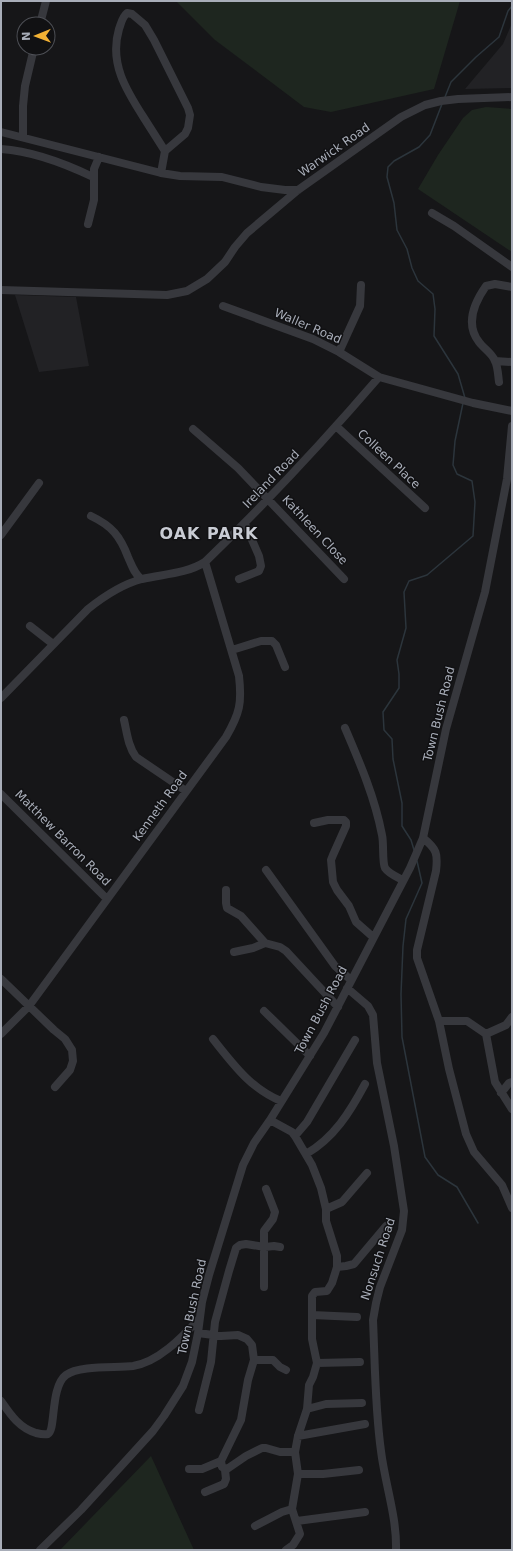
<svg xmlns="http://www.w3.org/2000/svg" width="513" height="1551" font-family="'DejaVu Sans',sans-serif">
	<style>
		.built { fill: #222225 }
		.green { fill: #1e261f }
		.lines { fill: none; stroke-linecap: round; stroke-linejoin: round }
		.stream { stroke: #2c353c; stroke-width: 1.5 }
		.minor { stroke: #37383d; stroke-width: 8 }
		.labels { text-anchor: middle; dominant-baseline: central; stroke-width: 3; stroke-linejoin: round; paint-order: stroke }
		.street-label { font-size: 12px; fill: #a8adb8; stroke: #111113 }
		.district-label { font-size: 16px; font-weight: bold; letter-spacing: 1px; fill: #c9ccd4; stroke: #111113 }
	</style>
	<rect width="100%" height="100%" fill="#161618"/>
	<!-- built -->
	<path class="built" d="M512,23V88L465,89L503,44Z
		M15,295L76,297L89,366L39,372Z"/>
	<!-- green -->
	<path class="green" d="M176,1H460L434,89L331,112L304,107L215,40Z
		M486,107L512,109V252L418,189L438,155L463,118L472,110Z
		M151,1456L194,1550H60Z"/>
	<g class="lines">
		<!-- stream -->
		<path class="stream" d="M445,97L451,82L476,57L499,37L508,11L512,6
			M442,104L430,135L419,147L394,161L388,167L387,177L394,203L397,230L407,249L412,268L418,281L433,294L435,309L434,336L458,374L465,398
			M414,850L411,840L402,826V803L393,759L392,739L384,730L383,712L399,688V674L397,660L406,628L404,592L409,581L427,575L473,536L475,502L472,481L457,474L453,465L455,441L463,403
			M417,861L422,883L406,919L403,946L401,994L402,1037L425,1157L438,1175L457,1187L478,1223"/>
		<!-- minor -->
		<path class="minor" d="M40,24L46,1
			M1,132L161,173L180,176L222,177L261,187L285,190H298
			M23,137V106L25,86L34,48
			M1,149C31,151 66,164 93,177
			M161,173L165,151L185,134L188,128L190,115L188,108L154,40L145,25L132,14L127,13C122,17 121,24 119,29C109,63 126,90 144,118C151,129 158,140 165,151
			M432,213L454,226L512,267
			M88,224L94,200V169L99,157
			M1,290L167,295L187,291L207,279L225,262L235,247L247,233L298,190L401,117L425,105L441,101L458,99L512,97
			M223,306L313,339L339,352L379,377
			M339,352L360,306L361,285
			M495,361L512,362
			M499,382C498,375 498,367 495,361C492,353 484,349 479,342C465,324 474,303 486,286L495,284L512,287
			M336,426L425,508
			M193,429L238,468L344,579
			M91,516C112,526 120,536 128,557C132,566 134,573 141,579
			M1,535L39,483
			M239,579L259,571L261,566L259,556L245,524
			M30,626L53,644
			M232,650L261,641H272L276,645L285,667
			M1,698L88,609C103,597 123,584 142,579C163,574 186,574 205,562C266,503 324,441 379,377L473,403L512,411
			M124,720C127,733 128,746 136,757L186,791
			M345,728C360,763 375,798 382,835C384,843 382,862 385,868C389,874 397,877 403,880
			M1,794L107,899
			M314,823L328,820H344L346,822V826L333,855L331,860L333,882L337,890L349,906L356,922L373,937
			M423,838C437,849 438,854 436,871L417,950V958L439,1021L449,1069L466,1134L474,1152L502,1185L512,1208
			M266,870L335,966L351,980
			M226,890V903L227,908L241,916L265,943
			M234,952L253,948L265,943L280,947L286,951L338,1007
			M1,979L54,1030L65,1039L72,1050L73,1061L70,1070L55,1087
			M347,988L368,1006L373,1015L377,1063L394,1146L404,1211L402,1230L380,1287L376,1303L373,1320C375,1364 375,1408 381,1451C385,1484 397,1517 396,1550
			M264,1011L310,1056
			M439,1021H467L486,1034L506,1025L512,1017
			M1,1034L29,1006L226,737C240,713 242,703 239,676L205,562
			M486,1034L495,1082L512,1109
			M213,1039C233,1064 251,1089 281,1101
			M501,1093L509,1083L512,1082
			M270,1120L292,1132L295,1136L312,1165L321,1188L326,1209V1221L337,1256V1267L332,1283L327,1291L315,1292L312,1296V1339L317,1363L313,1377L309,1385L307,1409L298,1436L295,1452L298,1474L292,1509L300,1534L293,1545L286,1550
			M295,1136L307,1122L355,1040
			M306,1154C334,1138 350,1112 365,1084
			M326,1209L342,1202L367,1173
			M337,1267L346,1266L354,1264L386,1226
			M264,1287V1231L273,1219L275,1212L266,1189
			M312,1315L357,1317
			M198,1333L221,1336L238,1335L247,1339L252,1345L254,1360L248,1380L241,1420L221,1461L222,1467L227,1469L246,1456L262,1448H266L280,1452H295
			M254,1360H273L280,1367L286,1370
			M317,1363L360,1362
			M1,1401C10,1414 19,1428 36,1433C40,1434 44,1435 48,1434C56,1430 50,1387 66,1375C79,1365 116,1368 133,1366C159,1362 182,1337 199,1319
			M307,1409L326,1404L362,1403
			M199,1410L211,1362L215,1322L229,1271L236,1248L240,1245L246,1244L265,1247L274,1246L280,1247
			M298,1436L365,1424
			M189,1469H202L221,1461
			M298,1474H323L359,1470
			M205,1492L224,1484L226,1479L225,1470
			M297,1521L365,1512
			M255,1526L282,1512L292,1509
			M40,1550L81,1510L153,1431L164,1416L183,1386L192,1362L198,1333L202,1302L209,1275L243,1165L254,1143L270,1120L324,1033L410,868L423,838L446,729L485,592L507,479L512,426"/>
	</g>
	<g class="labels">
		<!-- street labels -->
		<g class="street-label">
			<text transform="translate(334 150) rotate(-35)">Warwick Road</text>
			<text transform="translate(308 326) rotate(23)">Waller Road</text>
			<text transform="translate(389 459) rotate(43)">Colleen Place</text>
			<text transform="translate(271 479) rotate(-46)">Ireland Road</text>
			<text transform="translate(315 530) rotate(47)">Kathleen Close</text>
			<text transform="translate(439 714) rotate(-76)">Town Bush Road</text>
			<text transform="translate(160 806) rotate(-54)">Kenneth Road</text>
			<text transform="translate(63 838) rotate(45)">Matthew Barron Road</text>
			<text transform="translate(321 1010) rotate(-62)">Town Bush Road</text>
			<text transform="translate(378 1259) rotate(-72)">Nonsuch Road</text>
			<text transform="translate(192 1307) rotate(-78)">Town Bush Road</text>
		</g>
		<!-- district labels -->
		<g class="district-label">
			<text x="209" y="533">OAK PARK</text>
		</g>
	</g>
	<!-- border -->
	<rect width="513" height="1551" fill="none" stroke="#a8adb8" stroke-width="4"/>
	<!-- north arrow -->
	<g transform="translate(36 36) rotate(269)"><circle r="19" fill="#111113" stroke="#4d4f55"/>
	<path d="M0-3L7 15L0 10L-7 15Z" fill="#f2b134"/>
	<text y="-6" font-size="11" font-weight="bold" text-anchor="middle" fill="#a8adb8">N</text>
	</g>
</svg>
